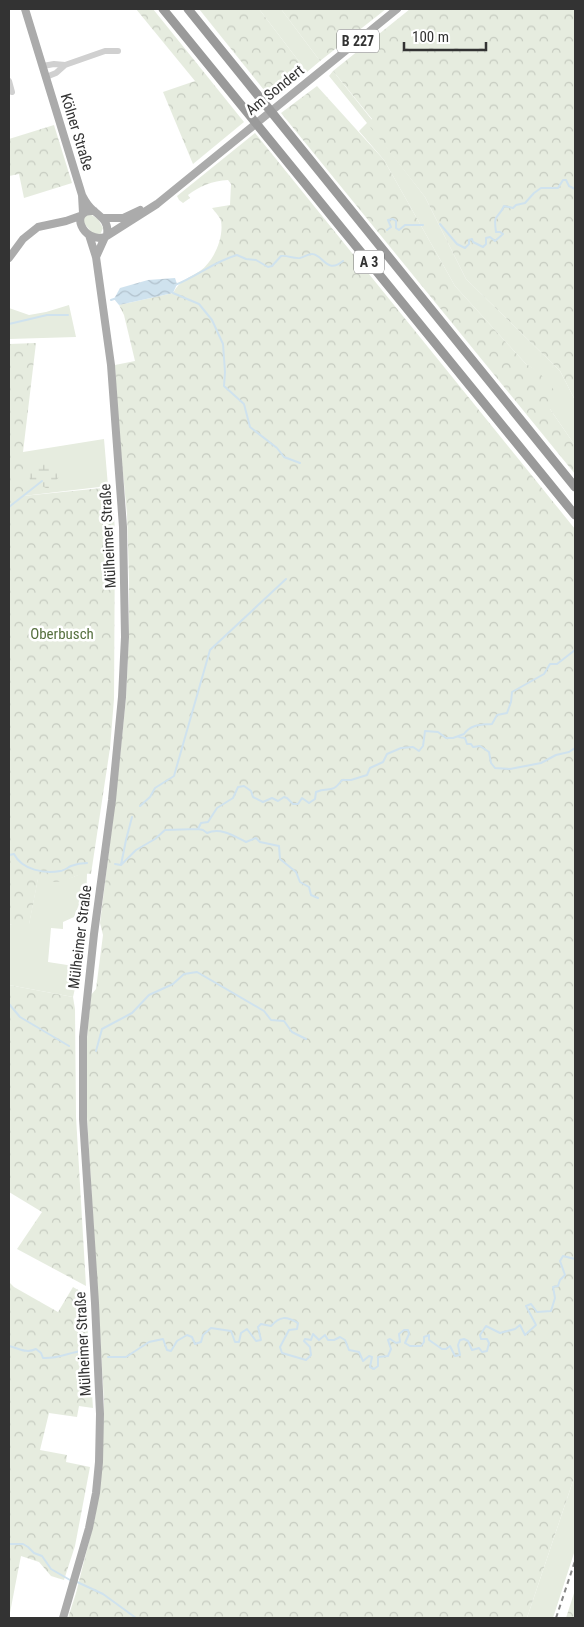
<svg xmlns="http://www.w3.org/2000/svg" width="584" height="1627" font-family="'Roboto Condensed',sans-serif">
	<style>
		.green { fill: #e6ecdf }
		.forest { fill: url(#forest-crowns) }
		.wetland { fill: url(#wetland-marsh) }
		.water { fill: url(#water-waves) }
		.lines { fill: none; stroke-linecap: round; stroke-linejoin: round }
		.stream { stroke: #cfe2ee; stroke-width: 2 }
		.minor { stroke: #d0d0d0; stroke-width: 6 }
		.major { stroke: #ababab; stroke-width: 8 }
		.highway { stroke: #9a9a9a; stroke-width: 9 }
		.rail { stroke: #888; stroke-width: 2; stroke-dasharray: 5 4; stroke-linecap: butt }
		.labels { text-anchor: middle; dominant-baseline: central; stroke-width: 5; stroke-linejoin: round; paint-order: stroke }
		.shield { fill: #fff; stroke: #707070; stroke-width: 1 }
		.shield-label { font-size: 14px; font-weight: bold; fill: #333 }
		.street-label { font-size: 15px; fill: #333; stroke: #fff }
		.park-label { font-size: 15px; fill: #56703f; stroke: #fff }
	</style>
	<defs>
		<pattern id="forest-crowns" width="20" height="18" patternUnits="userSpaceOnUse" patternTransform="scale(1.25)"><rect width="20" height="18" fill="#e6ecdf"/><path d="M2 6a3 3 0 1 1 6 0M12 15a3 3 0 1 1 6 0" fill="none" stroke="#c6cbc0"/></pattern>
		<pattern id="wetland-marsh" width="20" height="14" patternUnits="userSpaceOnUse" patternTransform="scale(1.25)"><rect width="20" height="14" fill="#e6ecdf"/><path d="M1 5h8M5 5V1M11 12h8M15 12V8" fill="none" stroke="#c6cbc0"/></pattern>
		<pattern id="water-waves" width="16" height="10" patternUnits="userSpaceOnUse" patternTransform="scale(1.25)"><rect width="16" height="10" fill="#cfe2ee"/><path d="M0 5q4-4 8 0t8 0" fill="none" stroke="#b2c2cd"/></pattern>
	</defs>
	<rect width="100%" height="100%" fill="#fff"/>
	<!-- green -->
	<path class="green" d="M259,9H281L320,61L307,72Z
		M333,71L372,120L368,123L425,197L466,279L560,371L575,400V450L574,444L550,409L538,372L526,364L455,286L384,160L359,131L367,123L329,76Z
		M90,214L98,219L103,228L100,235L93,234L83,222L84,215Z
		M69,305L76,337L9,339V308L29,315L46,312Z
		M104,439L108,486L23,496V452Z
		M83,873H87L86,906L78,907L74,917L63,922V929L51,928L48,962L80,967L73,997L9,985V925L12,924H29L38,878C58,883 64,881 83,873Z
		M575,1475V1550L553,1618H527Z
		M9,1571H18L9,1618Z"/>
	<!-- forest -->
	<path class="forest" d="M136,9H153L244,122L193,164L163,92L195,81Z
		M199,9H259L307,72L272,100Z
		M281,9H386L320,61Z
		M410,9H575V400L560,371L466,279L425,197L367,123L372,119L333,71Z
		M317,86L384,160L455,286L526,364L538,371L554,390L550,409L574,444L575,474L281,113Z
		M54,125L72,183L24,198L19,174L9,176V139Z
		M255,133L575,529V1475L527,1618H68L76,1593L95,1518L102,1462L104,1402L87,1117V1038L91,995L96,989L103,935L100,923L116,794L126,698L129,637V579L127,514L118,423L115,365L135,361L124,315L119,305L173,293C179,281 189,278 200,271C214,261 224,238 221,221C220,217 215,212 212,208L230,205L231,184L228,180C212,181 200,186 188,195L190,198L183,203L179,200L177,196Z
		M36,343L23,452V496L112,487L115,531L114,699L110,748L91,874C78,872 68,882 55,882C49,882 43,880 38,879L29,925L12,924L9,925V344Z
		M9,985L73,997L75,1009L76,1117L86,1286L17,1249L42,1212L9,1192Z
		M9,1282L14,1287L58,1312L73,1287L85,1294L93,1408L79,1406L77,1417L49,1413L40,1450L67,1455L66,1462L90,1467L75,1546L64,1580L51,1576L39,1562L21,1556L18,1571H9Z
		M575,1590V1618H566Z"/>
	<!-- wetland -->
	<path class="wetland" d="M43,464L59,467L62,474L48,489L30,480L29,474Z"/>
	<!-- water -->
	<path class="water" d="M175,278L177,284L173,293L119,305L114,299L120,288L148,280Z"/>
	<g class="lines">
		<!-- stream -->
		<path class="stream" d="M440,224L457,244L465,248L469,244V240L472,239L473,242L483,247L486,244V238L490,237L495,241L503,234L500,232H496C493,212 498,220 504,206L513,208L516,205L525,203L534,193L541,188H558L563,180H566L569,186L575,189
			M387,230L391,227L388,220L393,219L396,221V228L399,230L405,225H423
			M175,285C196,277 215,261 237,255L246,259L256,260L268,267L272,266L281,256C288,255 293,259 300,258C304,257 308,254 312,254C323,254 326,275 343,261
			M173,293L199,304L212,320L223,344L225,372L224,386L244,404L250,427L277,448L284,457L300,463
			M111,300L117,298
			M9,324L47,315H68
			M9,507L42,481
			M459,737L465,738L467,744H471L473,747L480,746L489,752L491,763L495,768L510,769L541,763L556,755L569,752L575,748
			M140,806L150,797L155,788L174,776L210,650L286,579
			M198,829L203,830L207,833C221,827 234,836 246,842L256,838L260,842L279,846L280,859L296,872L300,882L309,887L311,895L318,898
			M9,855L14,854C22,870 45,874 60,871C64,871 67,868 71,866C76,864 81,863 87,863
			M115,864L121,865L136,850L155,839L165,830L198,829L201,823L208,822L217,808L233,798L238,787L244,786L251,791L253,797L263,802L272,798L278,801L284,797L287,798L293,804H298L302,798L309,803L315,799L316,792C329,786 331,795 342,780H351L367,775L370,768L383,762L387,754L401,748L413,747L419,751L423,746L425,731L438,732L446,738H453L464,734C471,724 481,725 492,724L497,715L507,713L511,702L512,692L544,674L550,664H557L575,650
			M121,865L126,840L132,817
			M9,1004L20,1017L69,1046
			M96,1051L102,1029L132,1013L149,995L173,984L184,974L197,972L264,1011L271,1020L284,1021L292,1032L306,1039
			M9,1346C19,1348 26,1354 36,1349L41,1353L43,1358C57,1359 68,1353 81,1351
			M108,1357H126L149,1342L163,1339L167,1350L171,1351L177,1341L187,1335L192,1337L195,1344L201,1342L203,1335L211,1328L231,1331L235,1342H239L241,1333L247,1329L256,1341L261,1340L258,1327L261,1324L271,1326C280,1316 286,1316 298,1323L297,1329L289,1330L280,1347L282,1353L306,1360L311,1355L310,1347L304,1341L305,1339L311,1340L313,1334L319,1340L325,1335L328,1340H334L340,1337L345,1340L349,1350L359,1352L363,1361L369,1356L372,1357L370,1367L374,1369L378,1366V1357L388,1356L391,1349L388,1340L390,1339L396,1343L400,1342L399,1334L404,1330H408L409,1334L405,1343L410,1346H421L424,1342V1337L429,1335V1340L442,1349H446L450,1346L455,1356L460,1355L458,1345L460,1340L464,1339L468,1341L472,1350L479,1348L482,1352L487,1351L489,1343L487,1339H481L480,1335L486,1326L500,1333L515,1329L520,1325L525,1335L536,1325L526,1306L531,1304L537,1312L551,1311L555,1298L553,1287L558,1286L560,1280L565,1275L560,1261L563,1256L575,1259
			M9,1544H23L28,1547L34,1553L42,1556L51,1569L70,1580
			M75,1581L103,1594L136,1618"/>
		<!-- minor -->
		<path class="minor" d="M43,66L54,64L65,65
			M46,77L56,73L65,65L105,51H118
			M9,81L12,92"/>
		<!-- major -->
		<path class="major" d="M25,9L82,195L83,213
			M82,195C85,201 89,207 94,211C103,218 109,223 107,235
			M94,211C68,209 83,244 105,237L157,204L397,9
			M103,218H123L140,210
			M96,257L105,237
			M9,258L23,239L38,227L66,221L80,216
			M63,1618L89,1528L96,1493L99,1462L100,1414L95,1303L83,1119V1037L94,934L112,800L122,697L125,637L123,527L111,365L96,257L89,235"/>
		<!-- highway -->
		<path class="highway" d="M163,9L575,515
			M188,9L575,487"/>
		<!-- rail -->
		<path class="rail" d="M556,1618L575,1561"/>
	</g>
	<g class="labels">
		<!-- shield labels -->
		<g class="shield">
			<rect x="337" y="29.5" width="42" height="23" rx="4"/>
			<rect x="354" y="250.5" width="30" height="23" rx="4"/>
		</g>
		<g class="shield-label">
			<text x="358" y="41">B 227</text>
			<text x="369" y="262">A 3</text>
		</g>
		<!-- street labels -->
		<g class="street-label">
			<text transform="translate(275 90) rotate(-39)">Am Sondert</text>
			<text transform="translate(77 132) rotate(73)">Kölner Straße</text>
			<text transform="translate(108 536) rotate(-93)">Mülheimer Straße</text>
			<text transform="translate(80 937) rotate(-83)">Mülheimer Straße</text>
			<text transform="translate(83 1344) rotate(-93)">Mülheimer Straße</text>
		</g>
		<!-- park labels -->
		<g class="park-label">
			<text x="62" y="634">Oberbusch</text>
		</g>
	</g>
	<!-- border -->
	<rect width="584" height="1627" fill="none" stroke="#333333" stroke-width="20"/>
	<!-- scale -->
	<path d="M404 42v8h82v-8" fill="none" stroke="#333333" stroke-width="2.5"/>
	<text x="412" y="42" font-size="15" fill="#333333" stroke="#ffffff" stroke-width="4" paint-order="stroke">100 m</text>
</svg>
